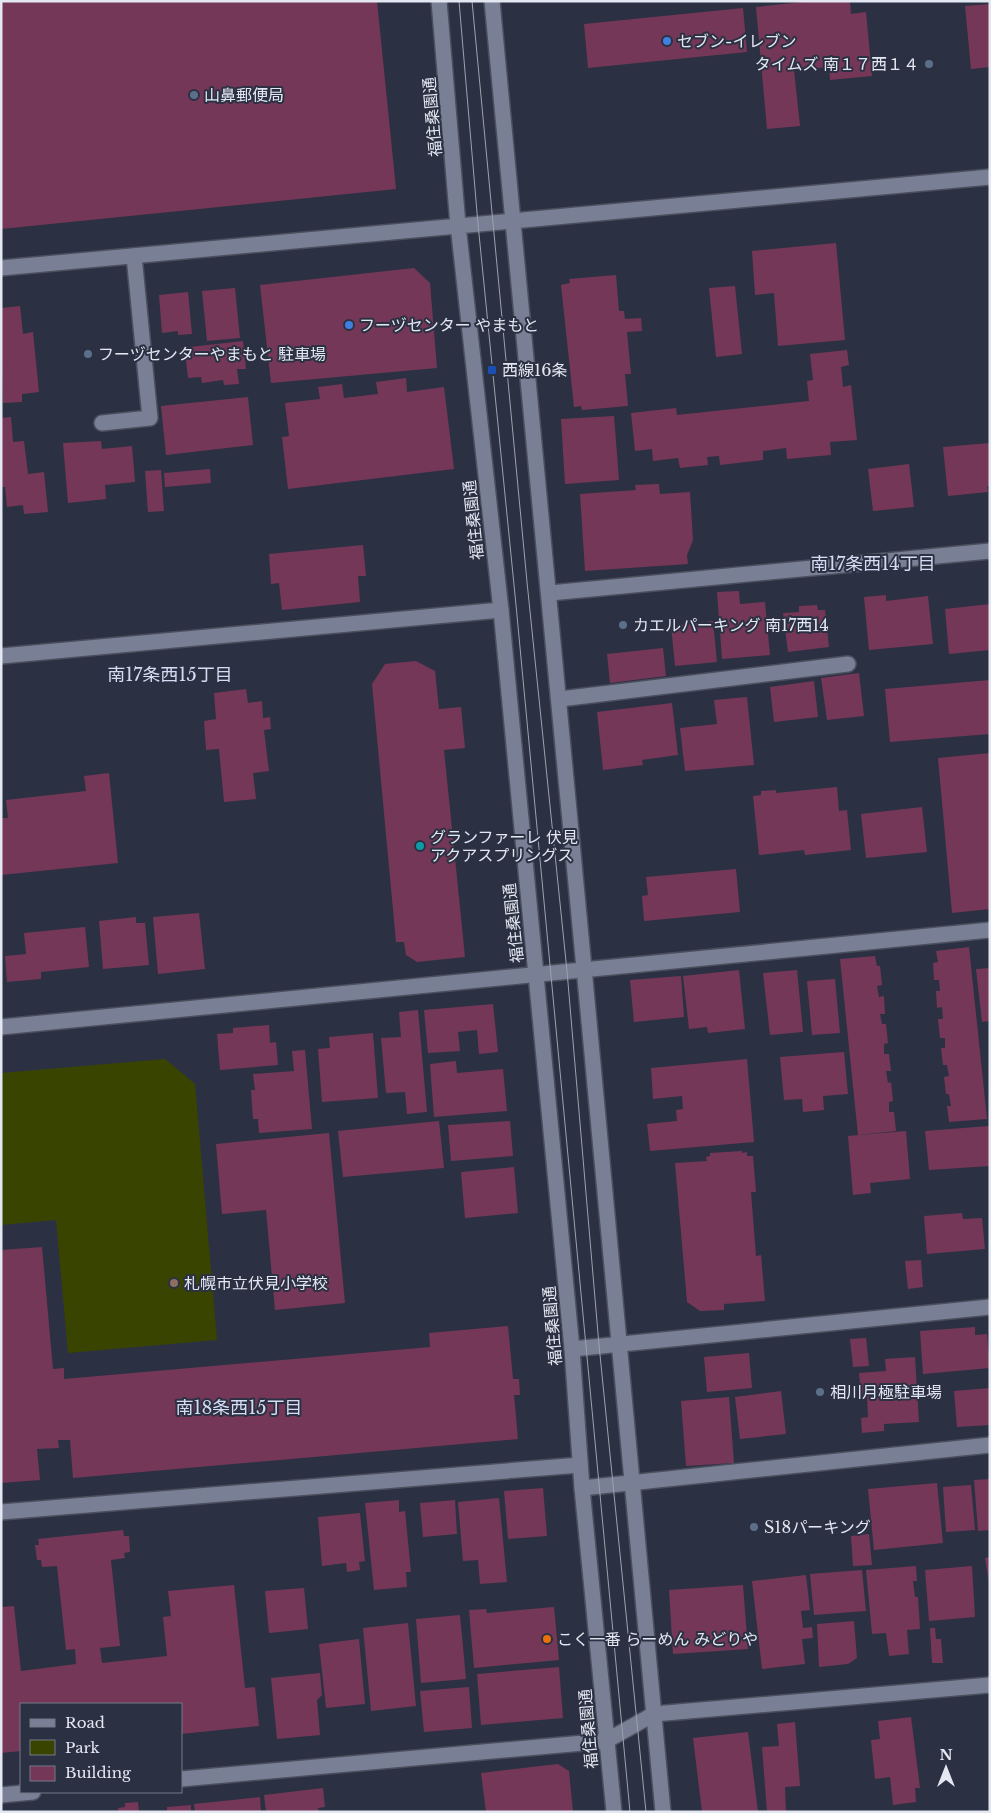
<svg xmlns="http://www.w3.org/2000/svg" width="991" height="1813" font-family="'Libre Baskerville','Noto Sans JP',serif">
	<style>
		.green { fill: #394400 }
		.building { fill: #753758 }
		.lines { fill: none; stroke-linecap: round; stroke-linejoin: round }
		.lane-casing { stroke: #4a4e5d; stroke-width: 18 }
		.street-casing { stroke: #4a4e5d; stroke-width: 18 }
		.secondary-casing { stroke: #4a4e5d; stroke-width: 18 }
		.lane { stroke: #797f94; stroke-width: 15 }
		.street { stroke: #797f94; stroke-width: 15 }
		.secondary { stroke: #797f94; stroke-width: 15 }
		.tram { stroke: #9da2af; stroke-width: 1 }
		.shop-dot { fill: #3f7fe0; stroke: #2b3142; stroke-width: 2 }
		.service-dot { fill: #5c6f8a; stroke: #2b3142; stroke-width: 2 }
		.transit-dot { fill: #1a4fb4; stroke: #2b3142; stroke-width: 2 }
		.culture-dot { fill: #0f9aa8; stroke: #2b3142; stroke-width: 2 }
		.education-dot { fill: #8d6e63; stroke: #2b3142; stroke-width: 2 }
		.food-dot { fill: #e8710a; stroke: #2b3142; stroke-width: 2 }
		.labels { text-anchor: middle; dominant-baseline: central; stroke-width: 4; stroke-linejoin: round; paint-order: stroke }
		.poi-label { font-size: 16px; fill: #e3e7f2; stroke: #2b3142; text-anchor: start }
		.street-label { font-size: 16px; fill: #e3e7f2; stroke: #2b3142 }
		.neighbourhood-label { font-size: 18px; fill: #d4dbf3; stroke: #2b3142 }
	</style>
	<rect width="100%" height="100%" fill="#2b3142"/>
	<!-- green -->
	<path class="green" d="M165,1059L195,1084L217,1340L68,1353L56,1220L1,1225V1073Z"/>
	<!-- building -->
	<path class="building" d="M1,1H377L396,189L1,229Z
		M812,1H850L851,14L866,12L872,76L830,80L829,67L794,70L800,126L767,129L756,7Z
		M990,4V67L971,69L965,6Z
		M743,8L747,52L588,68L584,24Z
		M836,243L845,340L778,346L774,293L755,295L752,251Z
		M414,268L430,283L437,368L271,383L260,285Z
		M616,275L619,311H624L625,319L641,318L642,331L627,332L631,374H625L628,406L582,410L581,406L574,407L561,285L570,283L569,279Z
		M735,286L742,354L716,357L709,288Z
		M235,288L240,338L207,341L202,291Z
		M188,292L192,334L178,335V331L162,333L159,295Z
		M20,306L23,334L33,332L39,392L22,394V402L3,403L1,308Z
		M243,341L246,369H237L239,384L224,385L223,380L202,383L201,377L188,378L186,360L182,361L181,348Z
		M847,350L849,365L841,367L843,387L851,385L857,440L830,442L831,455L787,459L786,448L763,451V460L720,465L719,456L707,457L708,465L680,468L678,458L653,461L652,449L635,451L631,413L676,408L677,415L809,401L807,381L813,380L810,354Z
		M406,378L407,392L444,387L454,469L288,489L282,437L289,436L285,403L320,399L318,387L342,384L344,398L378,394L376,382Z
		M248,397L253,445L166,455L161,406Z
		M614,416L619,480L565,484L561,419Z
		M11,417L13,442L24,441L28,474L44,472L48,512L24,514L23,505L7,507L5,487H1V418Z
		M101,441L102,449L132,446L135,482L105,485L106,499L68,503L63,443Z
		M990,443V486H987L988,492L948,496L943,447Z
		M909,464L914,507L873,511L868,469Z
		M210,469L211,483L165,487L164,473Z
		M161,470L164,511L148,512L145,471Z
		M659,484L660,494L690,492L693,540L687,555L688,564L585,571L580,494L636,490L635,485Z
		M363,545L366,576H358L360,602L282,610L279,583L271,584L269,554Z
		M739,591L740,604L765,602L770,655L722,659L717,592Z
		M886,595V601L928,596L933,644L869,650L864,597Z
		M990,604V650L949,654L945,609Z
		M817,605L818,610H825L829,647L788,652L783,613L799,612V606Z
		M713,621L717,662L675,666L671,626Z
		M663,648L666,676L610,683L607,654Z
		M416,661L435,671L439,709L461,707L465,748L444,750L465,957L417,962L406,955L404,942H396L372,684L385,664Z
		M859,673L864,716L827,720L821,678Z
		M990,680V734L890,742L885,689Z
		M814,681L818,717L774,722L770,687Z
		M246,689L248,703L262,701L263,718L270,717L271,729L264,730L269,771L253,773L256,799L224,802L219,749L206,750L204,721L216,719L214,693Z
		M747,697L754,765L685,771L680,728L717,724L714,700Z
		M672,703L678,755L642,760L643,765L603,770L597,712Z
		M990,753V909L952,913L938,758Z
		M109,773L118,863L1,875V818H8L6,800L86,791L84,776Z
		M837,787L839,811L847,810L851,850L805,855L804,850L759,855L753,796L761,795V791L776,790V793Z
		M922,807L927,852L866,858L861,814Z
		M736,869L740,912L644,921L642,896L648,895L646,877Z
		M199,913L205,969L158,974L153,917Z
		M136,917V923H145L149,965L103,969L99,921Z
		M85,927L89,967L41,972V979L7,982L5,956L26,954L24,933Z
		M969,947L987,1119L949,1122L947,1106H951L949,1094H946L944,1077L949,1076L947,1065H943L941,1048H945V1038H940L938,1019H943L942,1007L937,1008L936,991H940L939,980H934L933,963L938,962L936,951Z
		M875,956L877,966H880L882,985L877,986L879,997L884,996L885,1014H880L882,1024H886L888,1043L884,1044V1054H889L891,1071H886L888,1083L891,1082L893,1101L889,1102V1112H894L896,1131L858,1135L840,959Z
		M990,968V1021L982,1022L976,969Z
		M739,970L745,1029L708,1033L707,1027L689,1029L683,976Z
		M797,970L803,1032L770,1035L763,973Z
		M681,976L684,1017L634,1022L630,980Z
		M835,979L840,1033L812,1035L807,981Z
		M493,1004L498,1052L479,1054L477,1030L458,1032L460,1051L428,1053L424,1010Z
		M418,1010L427,1112L407,1114L405,1092L386,1093L381,1038L401,1037L399,1012Z
		M269,1025L270,1043L276,1042L278,1065L220,1070L217,1034L233,1033V1028Z
		M373,1033L378,1098L322,1102L318,1049L330,1048L329,1037Z
		M305,1050L312,1129L259,1133L258,1119H253L251,1090H255L253,1074L294,1071L292,1051Z
		M844,1052L848,1094L823,1096L824,1110L803,1112L802,1099L784,1100L780,1057Z
		M747,1059L754,1142L650,1151L647,1124L677,1121L676,1110L683,1109L682,1096L653,1099L651,1068Z
		M456,1061L457,1073L503,1069L507,1111L434,1117L430,1064Z
		M439,1121L444,1168L343,1177L338,1131Z
		M510,1121L513,1156L451,1161L448,1125Z
		M989,1126L990,1166L929,1170L925,1131Z
		M906,1131L910,1179L870,1183L871,1193L853,1195L848,1136Z
		M329,1133L345,1303L275,1310L266,1210L222,1214L216,1144Z
		M742,1151V1153L747,1152V1156H753L756,1192H751L756,1256L761,1255L765,1301L724,1304V1310L700,1311L687,1302L675,1163L707,1161L706,1157L710,1156V1153Z
		M514,1167L518,1213L465,1218L461,1172Z
		M962,1213L963,1219L982,1218L985,1249L927,1254L924,1216Z
		M42,1247L53,1369L64,1368V1379L430,1347L429,1333L508,1326L513,1379H519L520,1395H514L518,1439L73,1478L70,1440H58L59,1448L37,1449L40,1480L1,1483V1250Z
		M921,1260L923,1287L908,1289L905,1261Z
		M975,1327V1335L987,1334L990,1368L923,1374L920,1331Z
		M866,1338L869,1366L853,1367L850,1339Z
		M749,1353L752,1388L707,1392L704,1357Z
		M915,1357L919,1422L884,1424V1431L862,1433L861,1418L868,1417L867,1395H861L859,1373L886,1371L885,1359Z
		M990,1388V1425L957,1427L954,1391Z
		M781,1391L786,1434L740,1439L735,1397Z
		M729,1397L734,1463L686,1466L681,1401Z
		M990,1479V1530L978,1531L974,1480Z
		M937,1483L943,1543L874,1550L868,1489Z
		M971,1485L975,1530L946,1532L943,1487Z
		M543,1488L547,1536L508,1539L504,1491Z
		M499,1498L507,1582L480,1584L478,1560L463,1561L458,1502Z
		M399,1500V1512L405,1511L411,1572H406L407,1587L374,1590L365,1503Z
		M455,1500L457,1534L423,1537L420,1503Z
		M360,1513L365,1561L359,1562L360,1570L347,1572L346,1563L322,1566L318,1517Z
		M123,1530L124,1536H129L130,1552L124,1553L125,1558L111,1560L120,1646L100,1648L102,1663L167,1656L163,1617L171,1616L168,1591L234,1585L245,1688L255,1687L259,1726L181,1734V1704H21V1751L1,1753V1607L14,1606L21,1671L76,1664L75,1649L66,1650L57,1566L42,1567L41,1560H37L35,1545H39L38,1539Z
		M869,1534L872,1565L853,1566L851,1536Z
		M990,1557V1582H989L985,1558Z
		M916,1566L917,1581H913L915,1597H918L920,1629L907,1630L909,1654L889,1656L886,1633L872,1634L866,1570Z
		M972,1566L975,1617L929,1621L925,1570Z
		M862,1570L866,1611L814,1615L810,1574Z
		M806,1575L810,1610L801,1611L803,1628L812,1627L813,1638L802,1639L805,1664L762,1669L752,1581Z
		M743,1585L748,1649L673,1654L669,1590Z
		M304,1588L308,1629L269,1633L265,1591Z
		M554,1607L559,1660L474,1668L469,1610L486,1609L487,1613Z
		M460,1615L466,1679L421,1683L416,1619Z
		M854,1621L857,1658L848,1664L819,1667L817,1624Z
		M408,1623L416,1706L371,1711L363,1628Z
		M930,1628H935L936,1639H941L943,1663H932Z
		M359,1639L365,1704L326,1708L319,1644Z
		M559,1667L563,1718L481,1725L477,1674Z
		M320,1673L322,1695L317,1700L320,1735L277,1739L271,1678Z
		M469,1687L472,1728L424,1732L420,1691Z
		M911,1717L920,1788H915L916,1802L893,1805L890,1777L875,1779L871,1740L880,1739L878,1721Z
		M795,1722L800,1786L785,1787L786,1812H767L762,1747L779,1746L777,1724Z
		M748,1732L758,1812H702L693,1738Z
		M558,1764L569,1771L573,1812H486L481,1773Z
		M323,1788L325,1807L318,1808L319,1812H266L264,1795Z
		M260,1797L261,1812H195L194,1804Z
		M138,1802L139,1812H119L118,1808L125,1807V1803Z
		M191,1805V1812H167V1807Z"/>
	<g class="lines">
		<defs>
			<path id="lane" d="M1,1512L580,1465"/>
			<path id="street" d="M102,423L150,418L134,256
				M550,593L990,551
				M1,656L501,610
				M560,699L848,664
				M1,1027L990,930
				M572,1349L990,1307
				M582,1488L990,1445
				M181,1779L606,1741L654,1714L990,1685
				M1,1795L33,1792"/>
			<path id="secondary" d="M439,1L458,225L501,610L536,975L572,1349L582,1488L614,1812
				M492,1C551,605 606,1208 663,1812
				M1,268L990,177"/>
		</defs>
		<!-- lane casing -->
		<use href="#lane" class="lane-casing"/>
		<!-- street casing -->
		<use href="#street" class="street-casing"/>
		<!-- secondary casing -->
		<use href="#secondary" class="secondary-casing"/>
		<!-- lane -->
		<use href="#lane" class="lane"/>
		<!-- street -->
		<use href="#street" class="street"/>
		<!-- secondary -->
		<use href="#secondary" class="secondary"/>
		<!-- tram -->
		<path class="tram" d="M459,1L478,224L516,605L630,1812
			M472,1L527,582L567,971L599,1345L646,1812"/>
	</g>
	<!-- markers -->
	<g class="shop-dot">
		<circle cx="667" cy="41" r="5"/>
		<circle cx="349" cy="325" r="5"/>
	</g>
	<g class="service-dot">
		<circle cx="929" cy="64" r="5"/>
		<circle cx="194" cy="95" r="5"/>
		<circle cx="88" cy="354" r="5"/>
		<circle cx="623" cy="625" r="5"/>
		<circle cx="820" cy="1392" r="5"/>
		<circle cx="754" cy="1527" r="5"/>
	</g>
	<rect class="transit-dot" x="487" y="365" width="10" height="10" rx="2.5"/>
	<circle class="culture-dot" cx="420" cy="846" r="5"/>
	<circle class="education-dot" cx="174" cy="1283" r="5"/>
	<circle class="food-dot" cx="547" cy="1639" r="5"/>
	<g class="labels">
		<!-- poi labels -->
		<g class="poi-label">
			<text x="677" y="41">セブン-イレブン</text>
			<text x="919" y="64" text-anchor="end">タイムズ 南１７西１４</text>
			<text x="204" y="95">山鼻郵便局</text>
			<text x="359" y="325">フーヅセンター やまもと</text>
			<text x="98" y="354">フーヅセンターやまもと 駐車場</text>
			<text x="502" y="370">西線16条</text>
			<text x="633" y="625">カエルパーキング 南17西14</text>
			<text x="430" y="837">グランファーレ 伏見<tspan x="430" dy="18">アクアスプリングス</tspan></text>
			<text x="184" y="1283">札幌市立伏見小学校</text>
			<text x="830" y="1392">相川月極駐車場</text>
			<text x="764" y="1527">S18パーキング</text>
			<text x="557" y="1639">こく一番 らーめん みどりや</text>
		</g>
		<!-- street labels -->
		<g class="street-label">
			<text transform="translate(432 117) rotate(-95)">福住桑園通</text>
			<text transform="translate(473 520) rotate(-96)">福住桑園通</text>
			<text transform="translate(513 923) rotate(-96)">福住桑園通</text>
			<text transform="translate(552 1326) rotate(-95)">福住桑園通</text>
			<text transform="translate(588 1729) rotate(-95)">福住桑園通</text>
		</g>
		<!-- neighbourhood labels -->
		<g class="neighbourhood-label">
			<text x="873" y="564">南17条西14丁目</text>
			<text x="170" y="675">南17条西15丁目</text>
			<text x="239" y="1408">南18条西15丁目</text>
		</g>
	</g>
	<!-- border -->
	<rect width="991" height="1813" fill="none" stroke="#e3e7f2" stroke-width="5"/>
	<!-- legend -->
	<rect x="20" y="1703" width="162" height="90" fill="#2b3142" stroke="#757a88"/>
	<rect x="30" y="1719" width="25" height="8" fill="#797f94" stroke="#757a88"/>
	<text x="65" y="1728" font-size="15" fill="#e3e7f2">Road</text>
	<rect x="30" y="1740" width="25" height="15" fill="#394400" stroke="#757a88"/>
	<text x="65" y="1753" font-size="15" fill="#e3e7f2">Park</text>
	<rect x="30" y="1766" width="25" height="15" fill="#753758" stroke="#757a88"/>
	<text x="65" y="1778" font-size="15" fill="#e3e7f2">Building</text>
	<!-- north arrow -->
	<g transform="translate(946 1768)" stroke="#2b3142" stroke-width="4" paint-order="stroke">
	<path d="M0-4L9 19L0 12L-9 19Z" fill="#e3e7f2"/>
	<text y="-8" font-size="14" font-weight="bold" text-anchor="middle" fill="#e3e7f2">N</text>
	</g>
</svg>
